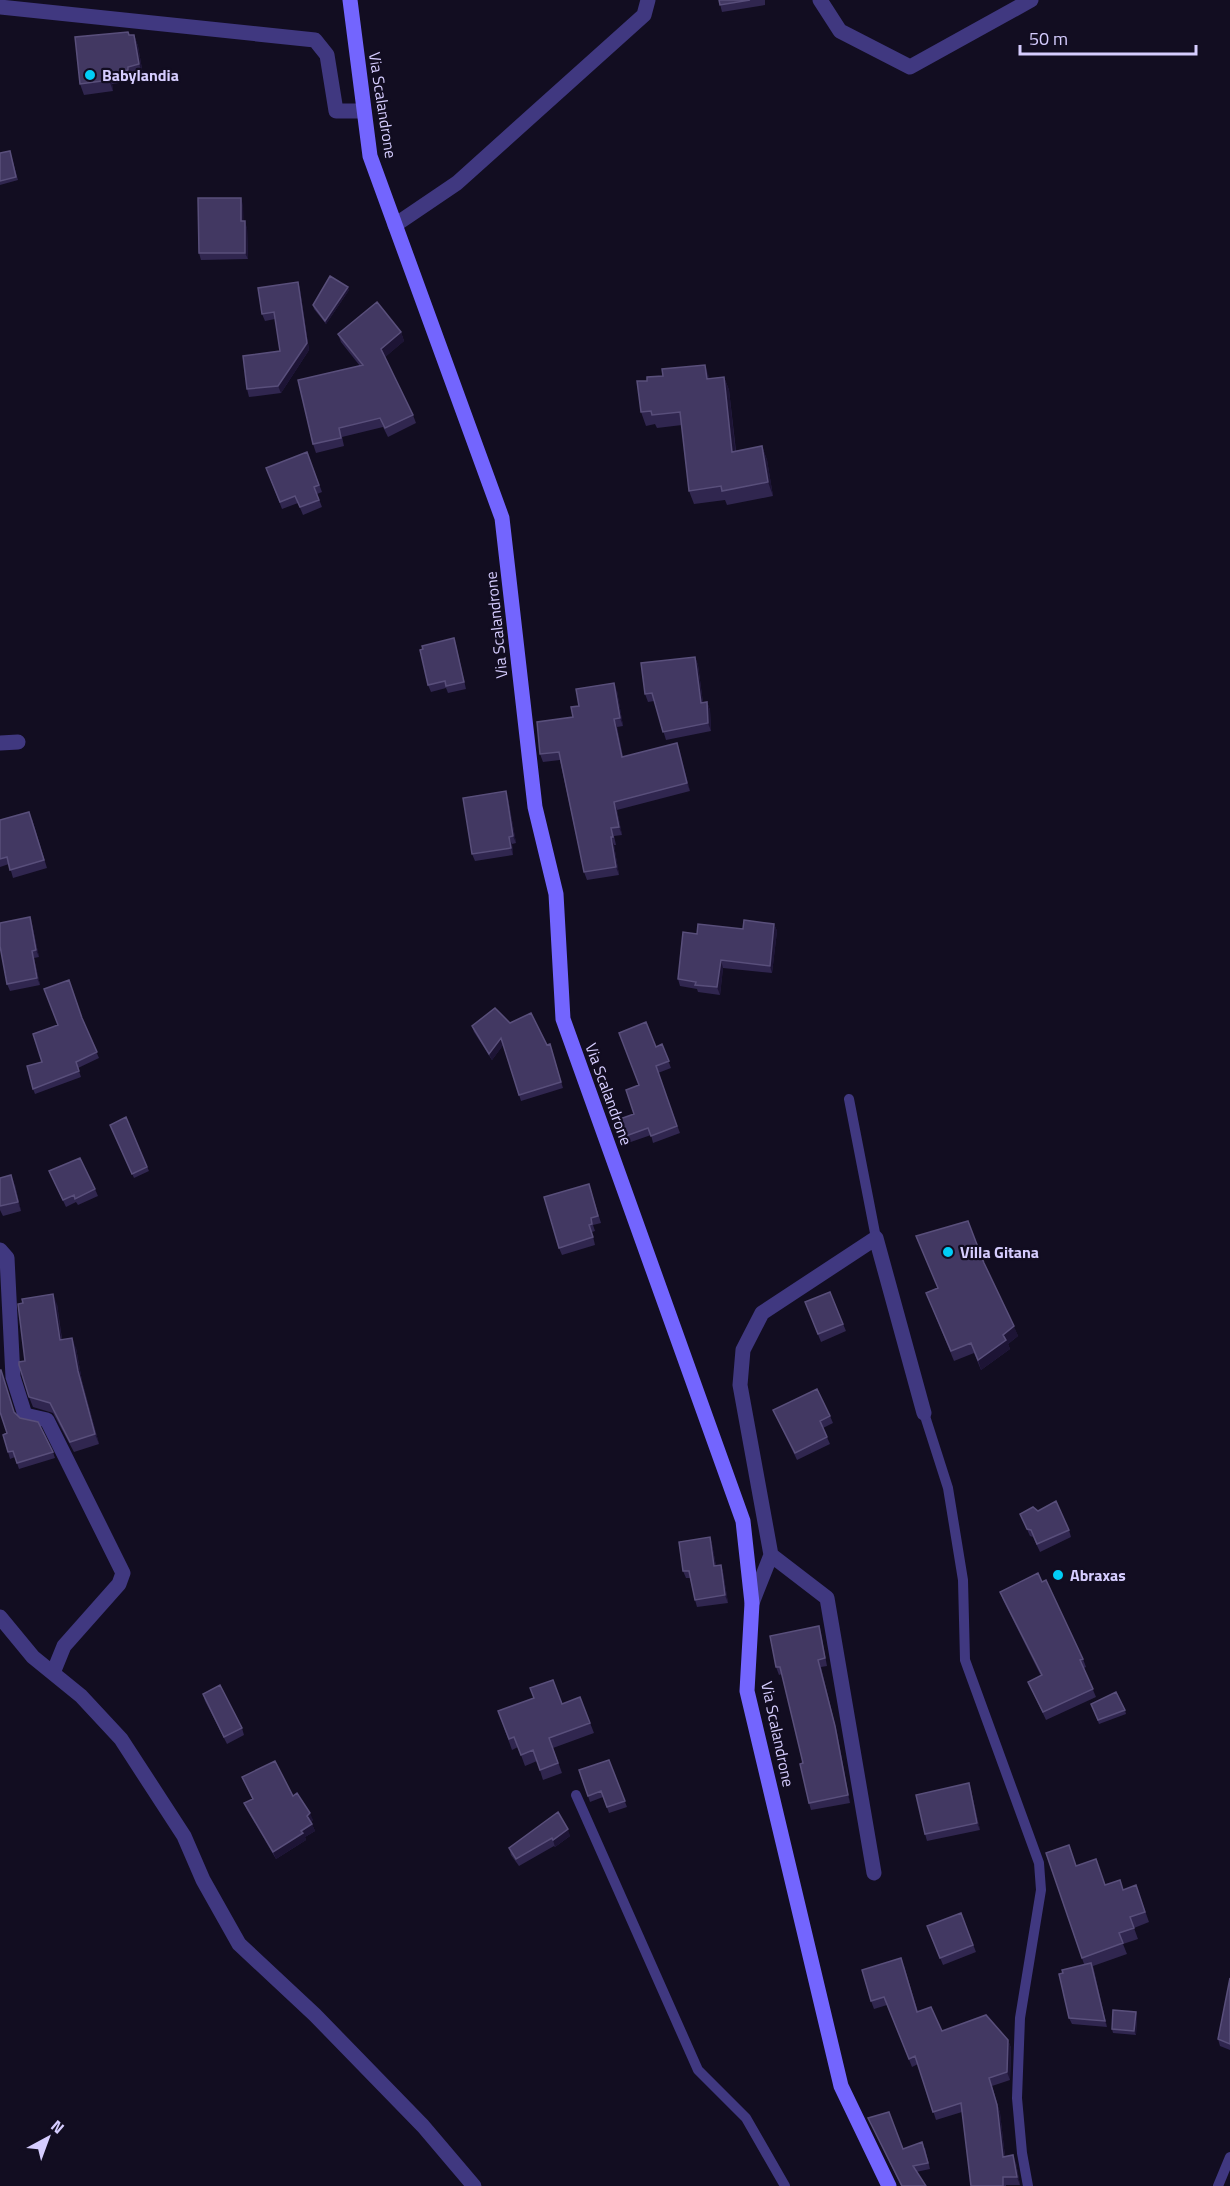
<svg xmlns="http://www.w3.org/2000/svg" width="1230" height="2186" font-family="'Titillium Web',sans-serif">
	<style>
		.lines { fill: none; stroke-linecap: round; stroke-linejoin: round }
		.lane { stroke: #403880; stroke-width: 10 }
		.street { stroke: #403880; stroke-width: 15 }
		.secondary { stroke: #7365fe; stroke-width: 15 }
		.wall { fill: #30264f }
		.shaded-wall { fill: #1d1435 }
		.building { fill: #423862; stroke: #594f7b; stroke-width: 1.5 }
		.poi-dot { fill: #01cdf6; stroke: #120d21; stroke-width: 2 }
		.labels { text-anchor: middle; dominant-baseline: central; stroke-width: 4.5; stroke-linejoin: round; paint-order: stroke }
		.poi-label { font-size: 16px; font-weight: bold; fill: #d6cdff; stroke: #120d21; text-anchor: start }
		.street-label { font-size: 16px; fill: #d6cdff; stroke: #120d21 }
	</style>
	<rect width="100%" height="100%" fill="#120d21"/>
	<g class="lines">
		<!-- lane -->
		<path class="lane" d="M849,1099L876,1238
			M924,1413L948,1488L963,1580L965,1660L1039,1863L1041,1890L1020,2018L1017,2098L1022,2153L1028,2186
			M576,1795L698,2070L746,2118L785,2186
			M1218,2186L1230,2157"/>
		<!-- street -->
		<path class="street" d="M820,0L840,31L910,67L1031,0
			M0,7L315,40L327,55L336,111H364
			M395,225L457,183L644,15L648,0
			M0,743L18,742
			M0,1250L7,1258L13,1377L25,1415L47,1420L123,1573L119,1584L64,1646L53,1673
			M771,1555L740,1385L743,1350L762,1313L876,1238L924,1413
			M752,1603L771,1555L827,1598L874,1873
			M0,1617L33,1657L81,1696L121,1739L184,1836L203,1880L239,1944L315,2015L423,2126L474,2186"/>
		<!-- secondary -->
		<path class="secondary" d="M350,0L370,156L502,518L535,807L556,894L563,1019L743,1521L752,1603L747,1691L841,2086L889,2186"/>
	</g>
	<!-- wall -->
	<path class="wall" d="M719,0H765V5L722,12Z
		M129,35H134L138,46L143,75L132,77V81L112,84L113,91L84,95L80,84Z
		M10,151L18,180L0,185V153Z
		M243,205V221L247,228L248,259L201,260L199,253Z
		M298,282L300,289L309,350L281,393L249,397L247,389L280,351L275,319L265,321L262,314Z
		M349,290L326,324L314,309L313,305Z
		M401,332L404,341L385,357L413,415L416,423L388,437L383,427L342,437L344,446L316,453L313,444L360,366L341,342L338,334Z
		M724,377L729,390L736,451L762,446L767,460L773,496L727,505L725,500L694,504L689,491L682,425L657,428L655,424L646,426L641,412L710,379Z
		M307,452L322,492L317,494L322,507L303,515L298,503L282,509L266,468Z
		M454,638L456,645L466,689L448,693L446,688L431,692L428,685Z
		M695,657L698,665L703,703L707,702L710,710L711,731L666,740L654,701L648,702L645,694Z
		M617,691L623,726L617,727L623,757L677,743L690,791L617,810L622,835L614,836L616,845H614L619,875L587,880L584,872L560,760L543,762L540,754L573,717Z
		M508,798L516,843L512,844L513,855L475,861L472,854Z
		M32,819L47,868L13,878L9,864L0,867V820Z
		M32,924L39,957L34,958L40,985L10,991L7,984Z
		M774,924L777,931L772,973L723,968L720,995L698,992L697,989L680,986L678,979L743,929Z
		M82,1019L99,1058L78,1068L81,1077L35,1094L33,1089L42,1062Z
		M510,1023L547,1045L552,1050L563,1088L521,1101L503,1045L492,1060L474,1032L472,1026Z
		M662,1044L671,1068L658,1073L680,1133L653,1143L651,1135L625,1144L617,1120L634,1114L639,1085L656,1047Z
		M126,1117L149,1171L134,1178L110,1125Z
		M49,1171L95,1189L98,1196L78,1205L76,1202L66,1207Z
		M0,1178L15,1185L21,1211L3,1216L0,1210Z
		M589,1184L601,1223L593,1225L595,1231L592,1232L595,1245L562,1255L559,1248Z
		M984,1263L1018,1336L1008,1344L1010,1349L981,1370L974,1353L954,1361L926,1293L937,1288Z
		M830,1292L846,1331L821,1342L805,1302Z
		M23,1303L57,1304L62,1339L76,1348L82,1381L99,1444L74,1452L53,1413L33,1407L29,1397L25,1361Z
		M773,1410L830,1416L833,1423L823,1428L830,1444L797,1460Z
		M14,1413L53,1452L55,1458L19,1469L15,1457L10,1459L8,1452L7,1433Z
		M1020,1514L1069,1530L1071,1537L1040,1552L1033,1537L1030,1536Z
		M710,1537L712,1544L716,1566L721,1565L723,1572L728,1603L697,1607L695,1600L690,1578H686L683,1571Z
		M1000,1592L1083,1659L1086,1667L1084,1668L1096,1697L1046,1720L1028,1682L1041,1676L1003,1600Z
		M819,1626L821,1634L827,1666L821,1667L837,1733L850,1803L811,1810L809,1803L803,1763L782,1674L779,1675L776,1667Z
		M203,1694L242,1728L244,1735L227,1744L205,1701Z
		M580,1697L594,1733L553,1748L562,1773L543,1780L537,1761L525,1766L518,1747L512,1750L498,1711L562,1704Z
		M1091,1704L1125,1710L1126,1714L1099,1724Z
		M609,1760L627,1807L609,1813L603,1797L590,1802L579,1770Z
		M242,1777L293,1796L313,1820L311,1822L315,1831L305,1837L306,1840L276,1859L247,1810L244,1803L253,1800Z
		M971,1790L980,1830L927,1841L925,1834Z
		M558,1812L570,1836L555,1847L554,1846L519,1866L511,1855L509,1848Z
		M1046,1853L1076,1866L1105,1885L1123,1890L1136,1885L1149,1922L1134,1928L1138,1939L1123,1944L1127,1954L1093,1966L1107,2027L1072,2024L1069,2018L1063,1973L1084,1964Z
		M961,1913L976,1952L943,1965L927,1926Z
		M904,1966L918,2012L942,2031L1008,2040L1011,2048L1010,2080L992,2086L1000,2113L1005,2157L1016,2163L1020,2185H1006V2186H971L962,2112L936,2120L918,2064L912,2067L887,2005L874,2009L871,2001Z
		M1230,1978V2050L1220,2046L1218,2039Z
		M1136,2012L1137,2015L1136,2035L1113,2033L1112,2029Z
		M868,2118L903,2149L925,2148L930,2169L916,2172L926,2186H901Z"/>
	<!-- shaded-wall -->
	<path class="shaded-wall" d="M134,35L138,46L143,75L139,64Z
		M128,67L132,77V81L128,70Z
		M108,73L112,84L113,91L109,80Z
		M241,198L243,205L244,228L241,221Z
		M245,221L247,228L248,259L245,253Z
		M298,282L300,289L309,350L281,393L278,386Z
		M348,287L349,290L326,324L325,321Z
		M401,332L404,341L384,358L381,349Z
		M705,365L710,379H707Z
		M724,377L729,390L737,465L732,452Z
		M762,446L767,460L773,496L768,482Z
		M695,657L698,665L704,711L701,703Z
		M614,683L617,691L623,726L620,718Z
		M707,702L710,710L711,731L708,723Z
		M614,719L617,727L625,765L622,757Z
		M677,743L680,751L690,791L687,783Z
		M506,791L508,798L516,843L513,836Z
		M614,802L617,810L622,835L619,827Z
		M509,837L512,844L513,855L511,848Z
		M611,837L614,845L619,875L616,867Z
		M30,917L32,924L39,957L36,950Z
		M774,924L777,931L772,973L770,966Z
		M32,951L34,958L40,985L37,978Z
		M721,960L723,968L720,995L717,987Z
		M501,1038L504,1044L492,1060L489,1054Z
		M11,1175L15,1185L21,1211L18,1202Z
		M53,1294L57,1304L63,1350L60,1340Z
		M1014,1326L1018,1336L1008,1344L1010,1349L981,1370L978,1360L1003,1335Z
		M72,1338L76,1348L82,1381L99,1444L95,1434L78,1371Z
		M710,1537L712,1544L717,1573L714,1566Z
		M721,1565L723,1572L728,1603L725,1595Z
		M818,1660L837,1733L850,1803L848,1795Z
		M969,1783L971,1790L980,1830L977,1823Z
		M310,1813L313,1820L310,1822L307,1816Z
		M312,1824L315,1831L305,1837L306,1840L276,1859L273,1852L301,1831Z
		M568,1829L570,1836L555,1847L553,1840Z
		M1091,1963L1093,1969L1107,2027L1105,2021Z
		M1136,2012L1137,2015L1136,2035L1134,2031Z
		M1008,2040L1011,2048L1010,2080L1007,2072Z
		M989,2078L1000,2113L1006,2165L1003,2157Z
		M1013,2155L1016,2163L1020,2185L1017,2177Z"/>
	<!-- building -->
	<path class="building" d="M719,0H750L720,5Z
		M128,32L129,35H134L139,64L128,67V70L108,73L109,80L80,84L75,37Z
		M10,151L16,177L0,181V153Z
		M198,198H241V221H245V253H199Z
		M330,276L348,287L325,321L313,305Z
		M298,282L307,343L278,386L247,389L243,356L280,351L274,312L262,314L258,288Z
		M377,302L401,332L381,349L413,415L385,428L380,418L339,428L341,438L313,444L298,380L363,365L338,334Z
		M705,365L707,379L724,377L732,452L762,446L768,482L722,491L721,486L689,491L680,412L652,415L651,411L641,412L637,381H647V377L663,376L662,369Z
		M307,452L319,485L314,487L319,500L300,507L295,496L280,502L266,468Z
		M454,638L464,682L446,686L445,681L428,685L420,650L423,649L422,646Z
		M695,657L701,703L707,702L708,723L663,732L652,693L645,694L641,663Z
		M614,683L620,718L614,719L622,757L677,743L687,783L614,802L619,827L611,828L613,837H611L616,867L584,872L559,752L540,754L537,722L573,717L571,707L579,706L576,689Z
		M506,791L513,836L509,837L511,848L472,854L463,798Z
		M29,812L44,860L10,870L7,857L0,859V820Z
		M30,917L36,950L32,951L37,978L7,984L0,946V923Z
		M744,920L774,924L770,966L721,960L717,987L695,985L696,982L678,979L683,932L697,934L698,924L743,929Z
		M69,980L82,1018L97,1052L76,1062L79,1071L33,1089L27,1066L42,1062L33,1034L58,1025L44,989Z
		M495,1008L510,1023L531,1013L547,1045L550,1044L561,1082L519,1095L501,1038L489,1054L472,1026Z
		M646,1022L656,1047L662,1044L669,1061L656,1066L677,1126L651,1136L648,1128L623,1137L617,1120L634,1114L626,1090L639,1085L619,1033Z
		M126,1117L147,1167L132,1174L110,1125Z
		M80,1158L95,1189L75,1199L74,1195L63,1200L49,1171Z
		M11,1175L18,1202L0,1206V1178Z
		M589,1184L598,1216L591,1218L592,1224L589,1225L593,1237L559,1248L544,1197Z
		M968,1221L984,1263L1014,1326L1003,1335L1006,1340L978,1360L971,1343L951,1351L926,1293L938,1288L916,1236Z
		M830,1292L843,1324L818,1334L805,1302Z
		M53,1294L60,1340L72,1338L78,1371L95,1434L70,1442L50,1403L29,1397L19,1365V1362L25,1361L18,1304L23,1303L22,1299Z
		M0,1370H1L14,1412L20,1418L38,1422L53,1452L17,1463L13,1451L8,1452L3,1435L7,1433L0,1412Z
		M817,1389L830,1416L820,1421L827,1437L795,1453L773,1410Z
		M1056,1501L1069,1530L1037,1544L1031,1530L1027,1529L1020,1514L1033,1507L1038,1511Z
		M710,1537L714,1566L721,1565L725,1595L695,1600L689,1571H683L679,1542Z
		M1038,1573L1042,1582L1046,1580L1083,1659L1080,1660L1093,1689L1043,1712L1028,1682L1042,1675L1000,1592Z
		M819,1626L825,1658L818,1660L835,1726L848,1795L809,1803L800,1764L803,1763L780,1667H776L770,1636Z
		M553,1680L562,1704L580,1697L590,1723L549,1738L558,1763L540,1770L533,1750L521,1755L514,1737L509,1739L498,1711L534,1698L530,1688Z
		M220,1685L242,1728L224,1737L203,1694Z
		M1116,1692L1125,1710L1098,1720L1091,1704Z
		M609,1760L625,1801L607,1807L601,1791L588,1796L579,1770Z
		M275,1761L293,1796L297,1793L310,1813L307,1816L312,1824L301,1831L303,1833L273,1852L244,1803L253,1799L242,1777Z
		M969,1783L977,1823L925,1834L916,1795Z
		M558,1812L568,1829L553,1840L552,1838L516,1859L509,1848Z
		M1069,1845L1076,1866L1096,1859L1105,1885L1120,1880L1123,1890L1136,1885L1145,1912L1130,1917L1134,1928L1119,1933L1123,1943L1082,1958L1046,1853Z
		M961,1913L973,1945L940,1958L927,1926Z
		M901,1958L917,2012L931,2007L942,2031L986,2015L1008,2040L1007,2072L989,2078L997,2105L1003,2157L1013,2155L1017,2177H1003V2186H971L961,2103L933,2112L915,2056L909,2059L884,1997L871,2001L862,1970Z
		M1091,1963L1105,2021L1069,2018L1059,1974L1063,1973L1062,1970Z
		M1230,1978V2044L1218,2039Z
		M1113,2010L1136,2012L1134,2031L1112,2029Z
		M889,2112L903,2149L922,2142L928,2163L913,2166L926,2186H902L868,2118Z"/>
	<!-- markers -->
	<g class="poi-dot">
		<circle cx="90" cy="75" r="6"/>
		<circle cx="948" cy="1252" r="6"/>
		<circle cx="1058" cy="1575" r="6"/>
	</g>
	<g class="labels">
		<!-- poi labels -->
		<g class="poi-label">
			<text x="102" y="75">Babylandia</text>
			<text x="960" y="1252">Villa Gitana</text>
			<text x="1070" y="1575">Abraxas</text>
		</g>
		<!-- street labels -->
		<g class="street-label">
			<text transform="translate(383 105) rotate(81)">Via Scalandrone</text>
			<text transform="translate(496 625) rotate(-96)">Via Scalandrone</text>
			<text transform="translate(609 1094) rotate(70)">Via Scalandrone</text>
			<text transform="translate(778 1734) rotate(78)">Via Scalandrone</text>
		</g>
	</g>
	<!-- north arrow -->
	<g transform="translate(48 2138) rotate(41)" stroke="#120d21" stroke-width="4.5" paint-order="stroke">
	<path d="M0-4.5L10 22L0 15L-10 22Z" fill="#d6cdff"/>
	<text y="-9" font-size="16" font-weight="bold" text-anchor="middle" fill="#d6cdff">N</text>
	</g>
	<!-- scale -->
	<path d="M1020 45v9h176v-9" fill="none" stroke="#d6cdff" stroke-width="3"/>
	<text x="1029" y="45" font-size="18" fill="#d6cdff" stroke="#120d21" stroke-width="4.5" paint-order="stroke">50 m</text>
</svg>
